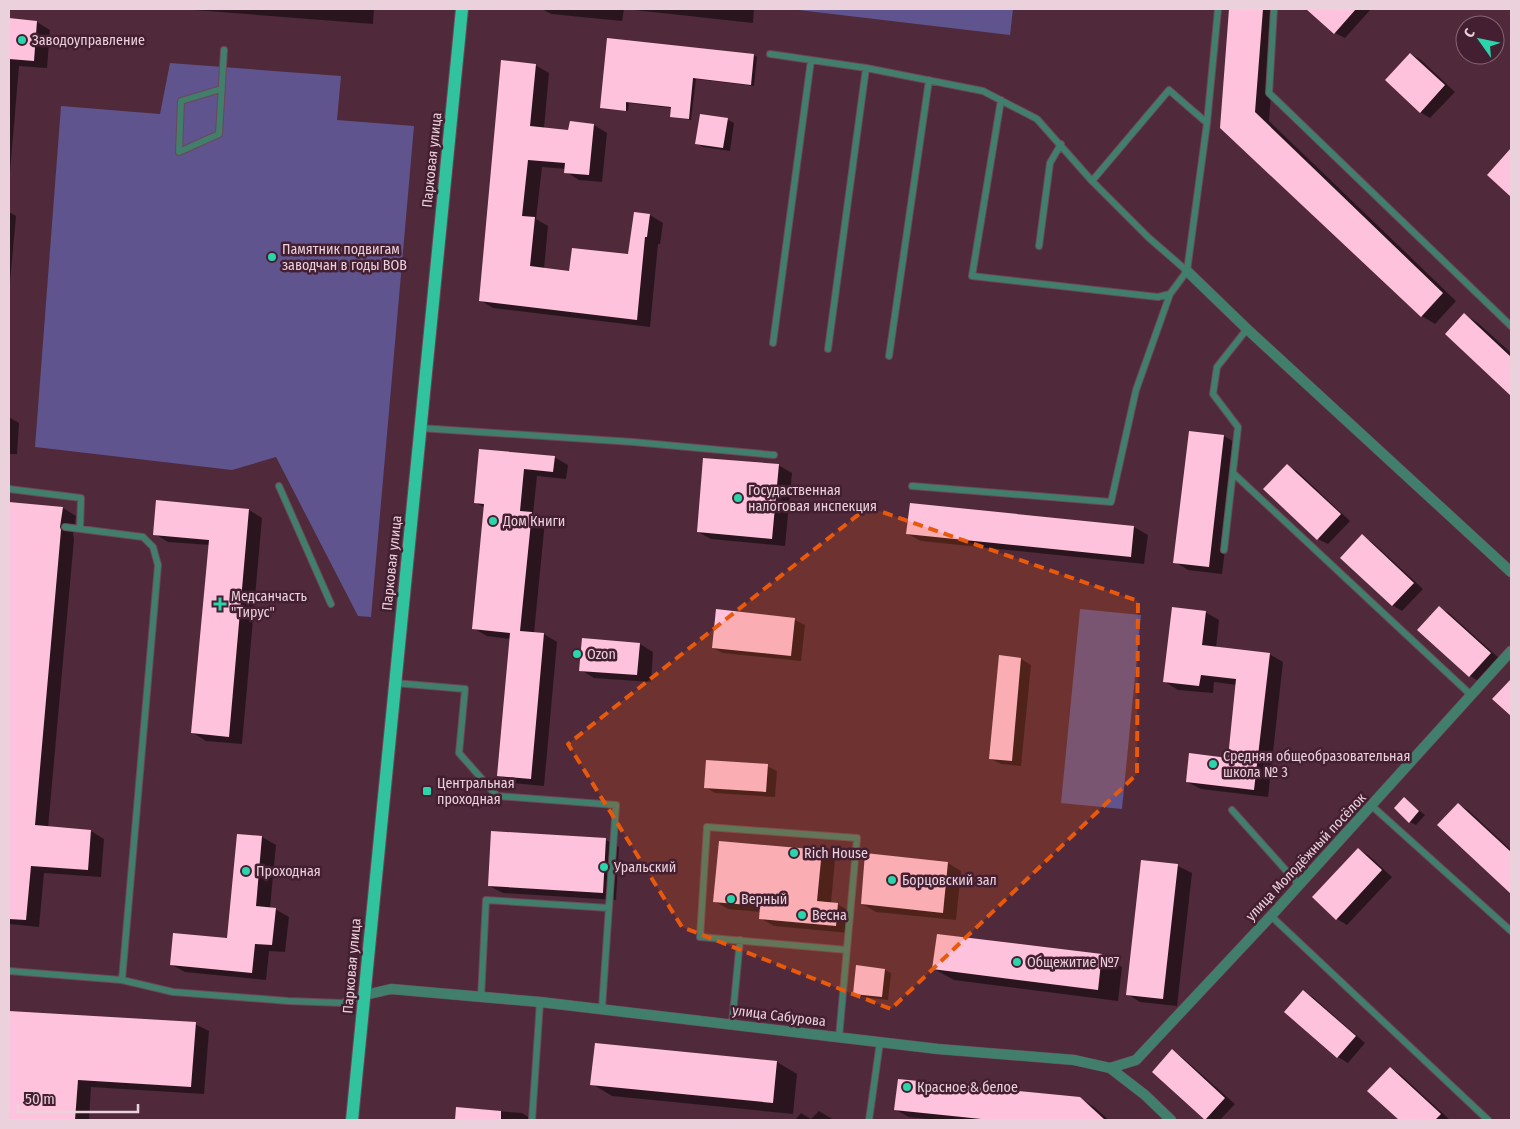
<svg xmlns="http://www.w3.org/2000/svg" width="1520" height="1129" font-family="'Fira Sans Condensed',sans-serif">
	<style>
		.green { fill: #5f548d }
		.shadow { fill: #0007 }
		.building { fill: #ffc2dc }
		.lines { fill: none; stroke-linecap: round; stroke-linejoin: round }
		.lane-casing { stroke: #6c4758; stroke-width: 8 }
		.street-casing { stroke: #6c4758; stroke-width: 11 }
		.primary-casing { stroke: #6c4758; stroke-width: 14 }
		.lane { stroke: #427e6c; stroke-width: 6 }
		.street { stroke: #427e6c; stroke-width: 10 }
		.primary { stroke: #30c39e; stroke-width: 12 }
		.marked { fill: #e8590c; fill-opacity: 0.2; stroke: #e8590c; stroke-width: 4; stroke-dasharray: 10 6; stroke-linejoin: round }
		.poi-dot { fill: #2bd5ac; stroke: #441f31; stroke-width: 2 }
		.labels { text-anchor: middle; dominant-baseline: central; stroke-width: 5; stroke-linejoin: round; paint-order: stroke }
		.poi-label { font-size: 14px; fill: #ead1db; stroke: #441f31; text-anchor: start }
		.street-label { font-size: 14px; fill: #ead1db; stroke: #441f31 }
	</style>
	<rect width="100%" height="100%" fill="#50293b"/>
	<!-- green -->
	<path class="green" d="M790,9H1013L1010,35Z
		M170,63L341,76L337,120L414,126L371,617L358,616L276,457L232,470L35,447L61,106L160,114Z
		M1080,609L1141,615L1122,809L1061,803Z"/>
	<!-- shadow -->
	<path class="shadow" d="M182,9H374L373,24Z
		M542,9H624L622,21L551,14Z
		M625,9H754L753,23Z
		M1230,9H1277L1269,121L1456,301L1435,324L1422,316L1221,128Z
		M1308,9H1371L1345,38L1335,33Z
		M9,19L37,22L50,30L47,68L19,66L9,184Z
		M608,39L754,55L757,57L754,86L696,79L691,120L671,116L672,108L629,103L628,111L604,109L601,107Z
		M1411,54L1421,60L1455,92L1430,118L1420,112Z
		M535,65L549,73L544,129L570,132L594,125L607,133L602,182L579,180L566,172V169L542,167L536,219L548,226L544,269L570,273L629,255L650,215L663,223L660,244H658L650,327L493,308L480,300Z
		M701,115L728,120L734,123L730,151L703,147L696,143Z
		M9,212L16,216L10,283H9Z
		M1465,315L1478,323L1511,353V394L1447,334Z
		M9,417L19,423L17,454H9Z
		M1190,432L1224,436L1238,444L1222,574L1188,570L1175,562Z
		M480,450L554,457L568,465L566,479L537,476L533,514L545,521L534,633L544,634L557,642L544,786L512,783L499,775L511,639L487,636L473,628L485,508L475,502Z
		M778,465L792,473L785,546L711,539L698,532Z
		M1287,466L1297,471L1350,521L1328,544L1318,539Z
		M9,503L63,508L76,516L73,535L74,539L48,828L91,831L104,839L101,877L44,873L39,927L9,924Z
		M911,504L1134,527L1148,535L1144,564L921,541L908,534Z
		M249,510L262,518L242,744L206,741L193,733L210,545L168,542L155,534Z
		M1362,536L1372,542L1423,589L1402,611L1392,605Z
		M1439,607L1449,613L1500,659L1480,682L1470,676L1419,630Z
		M1205,612L1219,620L1216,648L1269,654L1283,662L1268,797L1201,789L1187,782L1229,759L1237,685L1214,682L1213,693L1178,690L1165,682Z
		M795,620L805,625L801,661L723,653L713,648Z
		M640,644L653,652L651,682L594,678L581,670Z
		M1021,659L1031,665L1021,766L1001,764L991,759Z
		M767,766L777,771L775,797L715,793L705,787Z
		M1404,798L1425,815L1416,825L1410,822Z
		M1458,804L1468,810L1511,850V891L1508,889Z
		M238,835L262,837L276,845L270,908L275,909L289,917L285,952L269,951L266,980L185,972L172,965L229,939Z
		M606,840L619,847L616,900L503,893L489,886Z
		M1358,849L1368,855L1392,877L1347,925L1337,919Z
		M821,852L835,859L831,903L837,904L851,912L849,933L774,926L760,918L761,912L728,909L714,901Z
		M1142,862L1178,866L1192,873L1177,1006L1140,1002L1127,994Z
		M948,863L961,871L956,920L876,912L862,904Z
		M938,935L1102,956L1122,967L1118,1001L954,980L934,969Z
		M885,970L891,973L888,1000L861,997L854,993Z
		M1303,991L1313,997L1365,1043L1348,1063L1338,1057Z
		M9,1012L195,1024L209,1031L204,1094L91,1087L89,1120H9Z
		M596,1044L777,1062L797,1074L793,1114L612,1096L592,1084Z
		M1172,1051L1182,1057L1235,1104L1220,1120L1206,1119L1154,1072Z
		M1390,1068L1400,1074L1450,1120H1400L1369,1091Z
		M1080,1098L1094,1107L1109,1120H937L909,1117L896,1110Z
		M457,1108L522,1113L533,1120H456Z
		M819,1111L834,1120H795L801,1113L811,1119Z"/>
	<!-- building -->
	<path class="building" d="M1229,9H1263L1255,112L1443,293L1421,317L1220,128Z
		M1306,9H1356L1334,34Z
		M9,18L37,21L34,61L9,59Z
		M607,38L754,54L751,85L693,78L689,119L670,117L671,107L626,102V111L600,108Z
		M1410,53L1445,85L1420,113L1385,80Z
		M501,60L536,64L530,126L568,130L570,121L594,124L589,175L564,173L565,163L528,160L522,216L535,217L530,266L569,271L572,248L628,254L634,212L650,214L647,237H645L637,320L479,301Z
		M700,114L728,118L723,148L695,144Z
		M1511,148V197L1487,175Z
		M1464,313L1511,357V396L1445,334Z
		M1189,431L1224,435L1209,567L1173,563Z
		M479,449L555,456L553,472L524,469L520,511L532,512L520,631L544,633L531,779L497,776L510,633L472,629L484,504L474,503Z
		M703,458L779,464L772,539L697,532Z
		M1287,464L1341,514L1317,540L1263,489Z
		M156,500L249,509L229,737L191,733L209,540L153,535Z
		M9,502L63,507L60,527L61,530L35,825L91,830L88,870L31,866L26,920L9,919Z
		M910,503L1134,526L1131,557L906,534Z
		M1362,534L1414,583L1392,606L1340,558Z
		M1439,606L1491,653L1469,677L1417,630Z
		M1172,607L1206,611L1202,645L1270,653L1254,790L1186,782L1189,753L1228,758L1236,679L1201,675L1199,686L1163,682Z
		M716,609L795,618L791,656L712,648Z
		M582,638L640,643L637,675L579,671Z
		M999,655L1021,658L1012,761L989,759Z
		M1511,679V716L1492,699Z
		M706,760L768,764L766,792L704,788Z
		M1404,797L1419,811L1409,823L1394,808Z
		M1458,803L1511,852V894L1437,825Z
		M491,831L606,838L603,893L488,886Z
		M237,834L262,836L256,906L276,908L272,945L255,944L252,973L170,965L173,933L227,938Z
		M719,841L822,850L817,901L838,903L836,926L759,919L760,906L713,902Z
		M1358,848L1382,870L1336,920L1312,897Z
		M865,853L948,862L943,913L861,904Z
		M1141,860L1178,864L1163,999L1126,995Z
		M937,934L1102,954L1098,990L932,969Z
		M856,965L885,969L882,997L853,994Z
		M1303,990L1356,1036L1337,1058L1284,1012Z
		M9,1011L196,1022L191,1087L78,1080L75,1120H9Z
		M595,1043L777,1061L773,1103L590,1085Z
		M1172,1049L1225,1098L1205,1120L1152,1072Z
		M1390,1067L1441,1114L1435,1120H1399L1367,1091Z
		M898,1079L1080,1097L1105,1120H991L894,1110Z
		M456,1107L501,1111V1120H455Z"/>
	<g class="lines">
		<defs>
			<path id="lane" d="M1274,9L1269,93L1511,326
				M770,54L866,68L983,91L1037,119L1092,181L1149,238L1187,271
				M221,89L181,101L179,152L219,134L224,50
				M1001,100L972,276L1158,297L1170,294L1187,271L1207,123L1218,9
				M1092,181L1169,90L1207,123
				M1039,246L1050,163L1061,144
				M773,343L811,60
				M828,349L866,68
				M889,356L929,80
				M420,428L633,442L774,455
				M1233,473L1471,695
				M279,486L331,604
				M912,486L1111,502L1136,390L1170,294
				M9,489L81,498L80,528
				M65,527L143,537L153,547L158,565L122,980
				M1224,550L1238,427L1213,394L1217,367L1247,329
				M395,683L465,689L459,753L497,796L616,805L602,1008
				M1372,806L1511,931
				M1232,810L1299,885
				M1271,916L1488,1120
				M9,971L122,980L173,992L288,1001L342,1003L364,995
				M481,997L486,900L609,908
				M732,1024L740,940
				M839,1037L857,838L707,827L700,937L847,950
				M532,1120L540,1002
				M869,1120L880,1042"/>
			<path id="street" d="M1187,271L1247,329L1511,572
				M365,995L391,989L540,1002L938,1049L1074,1060L1110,1068L1145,1095L1171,1120
				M1110,1068L1136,1060L1271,916L1511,651"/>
			<path id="primary" d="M352,1120L462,9"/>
		</defs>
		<!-- lane casing -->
		<use href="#lane" class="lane-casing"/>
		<!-- street casing -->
		<use href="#street" class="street-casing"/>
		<!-- primary casing -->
		<use href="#primary" class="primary-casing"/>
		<!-- lane -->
		<use href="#lane" class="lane"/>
		<!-- street -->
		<use href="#street" class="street"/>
		<!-- primary -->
		<use href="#primary" class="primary"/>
	</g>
	<!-- marked area -->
	<path class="marked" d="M868,507L1138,601L1137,774L891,1009L682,927L568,744Z"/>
	<!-- markers -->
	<g class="poi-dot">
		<circle cx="22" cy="40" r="5"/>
		<circle cx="272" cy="257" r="5"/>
		<circle cx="738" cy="498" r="5"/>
		<circle cx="493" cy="521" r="5"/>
		<path d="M217.5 596.5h5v5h5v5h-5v5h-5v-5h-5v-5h5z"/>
		<circle cx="577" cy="654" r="5"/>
		<circle cx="1213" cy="764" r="5"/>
		<rect x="422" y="786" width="10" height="10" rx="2.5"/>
		<circle cx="794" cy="853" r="5"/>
		<circle cx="604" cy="867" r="5"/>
		<circle cx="246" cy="871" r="5"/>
		<circle cx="892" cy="880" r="5"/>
		<circle cx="731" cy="899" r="5"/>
		<circle cx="802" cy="915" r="5"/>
		<circle cx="1017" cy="962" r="5"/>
		<circle cx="907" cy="1087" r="5"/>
	</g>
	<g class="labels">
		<!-- poi labels -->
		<g class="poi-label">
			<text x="32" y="40">Заводоуправление</text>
			<text x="282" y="249">Памятник подвигам<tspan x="282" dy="16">заводчан в годы ВОВ</tspan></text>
			<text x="748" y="490">Госудаственная<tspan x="748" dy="16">налоговая инспекция</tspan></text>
			<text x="503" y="521">Дом Книги</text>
			<text x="231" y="596">Медсанчасть<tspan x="231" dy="16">"Тирус"</tspan></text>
			<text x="587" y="654">Ozon</text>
			<text x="1223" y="756">Средняя общеобразовательная<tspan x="1223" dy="16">школа № 3</tspan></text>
			<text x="437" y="783">Центральная<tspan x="437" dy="16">проходная</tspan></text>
			<text x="804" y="853">Rich House</text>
			<text x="614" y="867">Уральский</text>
			<text x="256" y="871">Проходная</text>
			<text x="902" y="880">Борцовский зал</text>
			<text x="741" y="899">Верный</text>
			<text x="812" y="915">Весна</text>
			<text x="1027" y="962">Общежитие №7</text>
			<text x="917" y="1087">Красное &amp; белое</text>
		</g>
		<!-- street labels -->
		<g class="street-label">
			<text transform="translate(432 160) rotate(-84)">Парковая улица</text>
			<text transform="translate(392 563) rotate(-84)">Парковая улица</text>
			<text transform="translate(1306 857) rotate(-47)">улица Молодёжный посёлок</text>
			<text transform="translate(352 966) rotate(-85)">Парковая улица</text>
			<text transform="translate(779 1016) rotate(7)">улица Сабурова</text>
		</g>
	</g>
	<!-- border -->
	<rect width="1520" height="1129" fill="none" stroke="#ead1db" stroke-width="20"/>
	<!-- north arrow -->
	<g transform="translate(1480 40) rotate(303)"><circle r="24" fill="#441f31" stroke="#866675"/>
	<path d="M0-4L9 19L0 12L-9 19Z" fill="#2bd5ac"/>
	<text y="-8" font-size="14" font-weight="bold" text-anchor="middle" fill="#ead1db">С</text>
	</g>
	<!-- scale -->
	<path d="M18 1104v8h120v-8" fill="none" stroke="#ead1db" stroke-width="2.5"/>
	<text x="25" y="1104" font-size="15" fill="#ead1db" stroke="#441f31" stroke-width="4" paint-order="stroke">50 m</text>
</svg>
